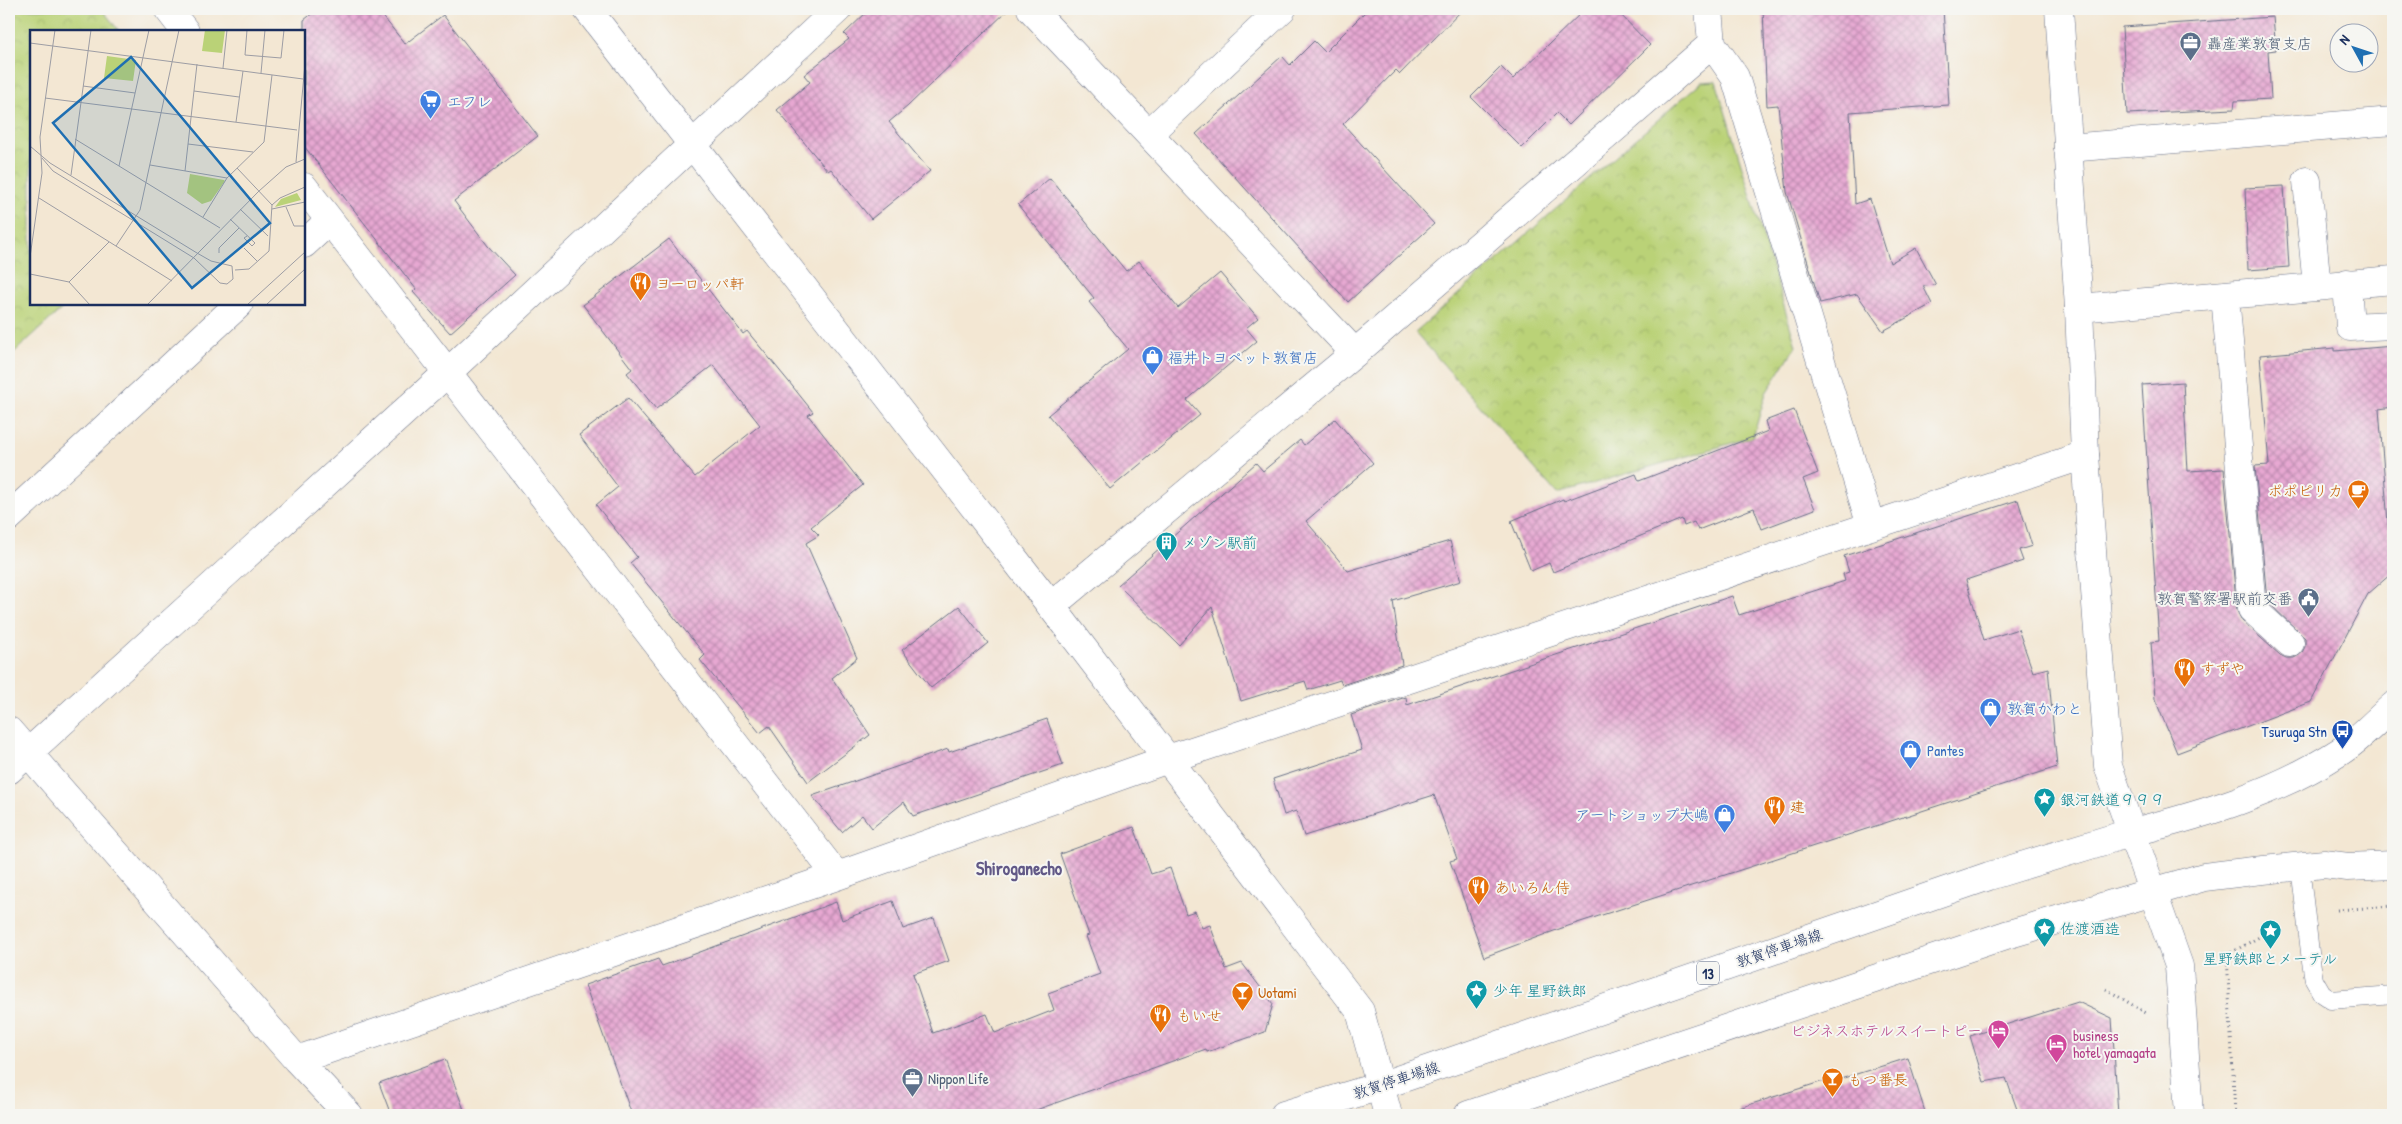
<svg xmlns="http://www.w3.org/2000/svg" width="2402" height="1124" font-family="'Patrick Hand','Klee One',sans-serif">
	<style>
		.park { fill: url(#park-crowns); stroke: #6a806a }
		.building { fill: url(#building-cross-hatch) }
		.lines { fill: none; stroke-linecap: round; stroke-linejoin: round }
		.lane-casing { stroke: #676f87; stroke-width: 19 }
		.street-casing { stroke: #676f87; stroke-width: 29 }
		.secondary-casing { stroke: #676f87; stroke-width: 29 }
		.primary-casing { stroke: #676f87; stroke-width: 29 }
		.path { stroke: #676f87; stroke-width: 3; stroke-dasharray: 1 4; stroke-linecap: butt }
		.lane { stroke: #fff; stroke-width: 18 }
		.street { stroke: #fff; stroke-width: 28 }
		.secondary { stroke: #fff; stroke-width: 28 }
		.primary { stroke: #fff; stroke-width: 28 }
		.labels { text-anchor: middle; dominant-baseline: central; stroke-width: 4; stroke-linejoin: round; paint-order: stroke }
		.shield { fill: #f6f6f2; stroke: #5d6b8a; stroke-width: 1 }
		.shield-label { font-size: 14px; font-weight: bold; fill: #1b2f5e }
		.service-label { font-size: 15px; fill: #4e5e75; stroke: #f6f6f2; text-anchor: start }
		.shop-label { font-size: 15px; fill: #366cbe; stroke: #f6f6f2; text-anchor: start }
		.food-label { font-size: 15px; fill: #c56008; stroke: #f6f6f2; text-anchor: start }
		.culture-label { font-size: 15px; fill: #0d838f; stroke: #f6f6f2; text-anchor: start }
		.transit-label { font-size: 15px; fill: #164399; stroke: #f6f6f2; text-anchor: end }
		.street-label { font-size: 15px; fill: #1b2f5e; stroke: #f6f6f2 }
		.hotel-label { font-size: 15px; fill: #b23c85; stroke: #f6f6f2; text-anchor: end }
		.quarter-label { font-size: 18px; font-weight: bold; fill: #625987; stroke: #f6f6f2 }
		.inset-road { fill: none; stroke: #9d9da4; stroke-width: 1 }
		.view { fill: #1f6fb2; fill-opacity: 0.15; stroke: #1f6fb2; stroke-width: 2.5 }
		.inset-edge { fill: none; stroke: #1b2f5e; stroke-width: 2.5 }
	</style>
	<defs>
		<pattern id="park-crowns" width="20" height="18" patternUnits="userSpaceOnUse" patternTransform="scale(1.25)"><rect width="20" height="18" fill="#bad277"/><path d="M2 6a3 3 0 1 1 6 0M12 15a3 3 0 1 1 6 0" fill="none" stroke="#9fb569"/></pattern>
		<pattern id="building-cross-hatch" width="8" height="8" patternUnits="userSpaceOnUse" patternTransform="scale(1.25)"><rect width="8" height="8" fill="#e7a8d2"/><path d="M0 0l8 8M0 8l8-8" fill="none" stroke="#ba89ae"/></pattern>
	</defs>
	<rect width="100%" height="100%" fill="#f6f6f2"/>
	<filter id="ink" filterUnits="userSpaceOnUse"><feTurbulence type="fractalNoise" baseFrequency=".02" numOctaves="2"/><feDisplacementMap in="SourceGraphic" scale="10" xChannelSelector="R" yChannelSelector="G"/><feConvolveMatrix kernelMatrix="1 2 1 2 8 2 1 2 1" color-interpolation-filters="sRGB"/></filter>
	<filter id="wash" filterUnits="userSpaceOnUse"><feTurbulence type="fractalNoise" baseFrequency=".0096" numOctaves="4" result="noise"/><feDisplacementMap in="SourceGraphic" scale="20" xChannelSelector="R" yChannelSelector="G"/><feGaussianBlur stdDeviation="1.12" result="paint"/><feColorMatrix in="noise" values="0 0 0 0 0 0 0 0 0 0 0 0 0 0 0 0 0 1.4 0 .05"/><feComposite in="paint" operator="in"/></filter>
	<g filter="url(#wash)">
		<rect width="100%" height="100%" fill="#f3e7d3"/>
		<!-- park -->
		<path class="park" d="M16,9H102L119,31H31V304H67L9,357V16Z
			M1716,81L1796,346L1766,393L1753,437L1557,494L1415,332L1701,82Z"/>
		<g id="blocks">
			<!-- building -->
			<path class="building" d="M318,9H377L405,44L443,15L538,136L454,201L488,246L515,275L450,333L413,292L416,289L304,146V20Z
				M870,9H1009L908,106L889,122L930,171L871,219L831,169L828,171L777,110L810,82L804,75L849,39L844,34Z
				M1368,9H1463L1400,74L1396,70L1343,124L1434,224L1348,302L1196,134L1282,56L1290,65L1314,41L1325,52Z
				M1585,9H1615L1650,45L1569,125L1557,113L1522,148L1471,97L1501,67L1513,79Z
				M1763,9H1943L1949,105L1850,112L1855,204L1870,199L1890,263L1916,248L1936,285L1923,286L1932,304L1883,331L1857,294L1820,303L1787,192L1778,105L1767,106Z
				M2273,17L2276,50L2268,51L2271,99L2235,101L2234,109L2127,114L2122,27Z
				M1050,178L1126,271L1139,261L1178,308L1220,273L1258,318L1246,328L1257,341L1187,400L1200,415L1110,489L1048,415L1128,349L1089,302L1094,298L1018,205Z
				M2284,186L2289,267L2248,270L2245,188Z
				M669,239L743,334L747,331L789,382L813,412L808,415L863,485L811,527L819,535L806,543L857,658L832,678L870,735L808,782L769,726L760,733L700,660L705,655L630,563L637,557L596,505L618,487L579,435L628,398L695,477L760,425L713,365L656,409L627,373L632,369L583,305Z
				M2393,346V407L2379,409L2392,573L2368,594L2311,702L2177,753L2155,699L2151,642L2159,641L2142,385L2183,382L2188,471L2224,469L2237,611L2242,621L2280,655L2286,658H2294L2301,654L2305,647V638L2267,601L2255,466L2269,465L2260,355L2335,348V351Z
				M1794,410L1818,473L1803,479L1815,509L1762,529L1754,508L1698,530L1694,522L1684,526L1682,519L1553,572L1549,563L1531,571L1511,521L1563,499L1564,501L1636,474L1639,481L1768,431L1765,421Z
				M1335,419L1373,463L1306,521L1348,571L1450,541L1461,581L1393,601L1402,665L1342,685L1340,680L1308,690L1305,681L1241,701L1212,607L1179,645L1118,585L1256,463L1263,471L1300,440L1304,445Z
				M2018,500L2032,546L2019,550L2023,561L1966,580L1984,640L2018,629L2033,672L2048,668L2057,767L1562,928L1484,957L1450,861L1457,859L1434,795L1304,836L1296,811L1284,815L1273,779L1362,750L1351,715L1406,697L1407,705L1732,596L1739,615L1845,581L1843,574L1849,572L1844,556Z
				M959,606L988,643L931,688L902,650Z
				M1047,719L1063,765L913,816L904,802L872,828L862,815L842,832L812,796L948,749L949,752Z
				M1134,827L1151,874L1170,868L1186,914L1195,911L1202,928L1210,925L1226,969L1242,963L1273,1004L1265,1032L1207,1052L1206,1049L1022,1115H632L585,985L658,959L662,966L836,902L842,920L893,901L903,929L934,918L949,961L913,974L933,1033L987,1014L995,1033L1054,1010L1048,993L1100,974L1086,936L1089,935L1060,854Z
				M2078,1002L2112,1018L2118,1115H2019L2006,1078L1984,1082L1970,1036Z
				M1908,1058L1926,1115H1740L1739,1108L1833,1078L1834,1081Z
				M445,1059L466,1115H391L379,1083Z"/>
		</g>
	</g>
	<g filter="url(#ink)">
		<use href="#blocks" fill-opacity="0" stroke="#676f87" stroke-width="1"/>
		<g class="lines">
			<defs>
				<path id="lane" d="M2300,866L2311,961L2314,980L2322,994L2331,1000L2393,995"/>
				<path id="street" d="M168,9L185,31
					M1031,9L1355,353
					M1709,9L1712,44L1735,77L1871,526
					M1149,133L1282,9
					M2068,148L2393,121
					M2307,181L2317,287
					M304,187L837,876
					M304,244L329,221
					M2347,283L2350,327L2393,325
					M2225,295L2252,609L2290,643
					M2079,308L2393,280
					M9,517L239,304
					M1051,606L1355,353L1712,44
					M9,731L297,1060L349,1115
					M9,770L446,374L838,9
					M2133,832C2205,814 2278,792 2341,751C2360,739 2376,721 2393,706
					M2153,892L2204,877L2253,871L2324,864L2348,867L2393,865
					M297,1060L837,876L1168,759L2085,455"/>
				<path id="secondary" d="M587,9L1051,606L1360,1011L1388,1115
					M2059,9L2079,308L2085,455L2108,766L2179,966L2189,1115"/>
				<path id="primary" d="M1284,1115L1380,1086L1989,876L2133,832
					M1468,1115L2006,935L2153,892"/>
			</defs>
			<!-- lane casing -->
			<use href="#lane" class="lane-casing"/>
			<!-- street casing -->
			<use href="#street" class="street-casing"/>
			<!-- secondary casing -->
			<use href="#secondary" class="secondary-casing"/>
			<!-- primary casing -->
			<use href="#primary" class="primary-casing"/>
			<!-- path -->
			<path class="path" d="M2337,910L2393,906
				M2106,989L2146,1013
				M2235,1115L2227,955L2277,927"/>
			<!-- lane -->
			<use href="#lane" class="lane"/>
			<!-- street -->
			<use href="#street" class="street"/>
			<!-- secondary -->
			<use href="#secondary" class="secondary"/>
			<!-- primary -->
			<use href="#primary" class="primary"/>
		</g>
	</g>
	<!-- icons -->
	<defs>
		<symbol id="office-pin" viewBox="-11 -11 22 30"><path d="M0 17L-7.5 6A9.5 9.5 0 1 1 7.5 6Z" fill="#5c6f8a" stroke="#f6f6f2"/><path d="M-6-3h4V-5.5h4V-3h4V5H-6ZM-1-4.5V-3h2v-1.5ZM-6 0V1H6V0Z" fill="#fff"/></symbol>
		<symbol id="supermarket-pin" viewBox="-11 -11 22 30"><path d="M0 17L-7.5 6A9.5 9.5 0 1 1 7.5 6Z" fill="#3f7fe0" stroke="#f6f6f2"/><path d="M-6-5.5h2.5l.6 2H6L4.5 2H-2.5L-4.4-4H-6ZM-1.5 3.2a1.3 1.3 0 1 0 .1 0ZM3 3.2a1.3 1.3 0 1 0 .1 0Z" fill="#fff"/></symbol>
		<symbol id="restaurant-pin" viewBox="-11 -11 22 30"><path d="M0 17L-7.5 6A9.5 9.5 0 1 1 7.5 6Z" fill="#e8710a" stroke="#f6f6f2"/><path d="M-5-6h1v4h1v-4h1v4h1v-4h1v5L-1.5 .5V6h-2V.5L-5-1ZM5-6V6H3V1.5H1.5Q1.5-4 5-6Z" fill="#fff"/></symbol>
		<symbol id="shop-pin" viewBox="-11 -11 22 30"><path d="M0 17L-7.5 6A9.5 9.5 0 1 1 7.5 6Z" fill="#3f7fe0" stroke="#f6f6f2"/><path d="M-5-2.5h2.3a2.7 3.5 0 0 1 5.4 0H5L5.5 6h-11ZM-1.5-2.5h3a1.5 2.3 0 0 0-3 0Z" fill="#fff"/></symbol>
		<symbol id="cafe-pin" viewBox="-11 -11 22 30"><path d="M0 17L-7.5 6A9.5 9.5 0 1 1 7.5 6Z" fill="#e8710a" stroke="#f6f6f2"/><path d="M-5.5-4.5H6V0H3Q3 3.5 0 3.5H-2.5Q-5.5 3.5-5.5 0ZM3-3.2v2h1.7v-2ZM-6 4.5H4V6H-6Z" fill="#fff"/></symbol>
		<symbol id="building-pin" viewBox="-11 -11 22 30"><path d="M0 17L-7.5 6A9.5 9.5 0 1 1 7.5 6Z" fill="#0f9aa8" stroke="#f6f6f2"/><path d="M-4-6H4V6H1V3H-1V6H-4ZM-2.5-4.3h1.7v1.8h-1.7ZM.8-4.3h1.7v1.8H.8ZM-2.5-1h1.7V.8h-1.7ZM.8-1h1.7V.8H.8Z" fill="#fff"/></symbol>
		<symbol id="civic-pin" viewBox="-11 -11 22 30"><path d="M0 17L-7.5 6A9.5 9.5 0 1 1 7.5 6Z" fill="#5c6f8a" stroke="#f6f6f2"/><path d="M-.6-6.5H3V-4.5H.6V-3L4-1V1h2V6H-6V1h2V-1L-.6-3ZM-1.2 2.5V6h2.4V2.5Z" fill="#fff"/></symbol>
		<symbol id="bus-pin" viewBox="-11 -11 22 30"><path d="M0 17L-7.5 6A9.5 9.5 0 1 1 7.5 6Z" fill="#1a4fb4" stroke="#f6f6f2"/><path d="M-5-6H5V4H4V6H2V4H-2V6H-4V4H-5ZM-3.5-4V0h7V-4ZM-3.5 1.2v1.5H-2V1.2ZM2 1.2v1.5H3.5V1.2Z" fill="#fff"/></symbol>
		<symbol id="sight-pin" viewBox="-11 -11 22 30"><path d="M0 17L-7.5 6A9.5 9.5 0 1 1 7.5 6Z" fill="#0f9aa8" stroke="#f6f6f2"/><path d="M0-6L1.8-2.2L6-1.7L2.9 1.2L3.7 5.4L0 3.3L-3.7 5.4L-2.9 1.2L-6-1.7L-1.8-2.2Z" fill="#fff"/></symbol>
		<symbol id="bar-pin" viewBox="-11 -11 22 30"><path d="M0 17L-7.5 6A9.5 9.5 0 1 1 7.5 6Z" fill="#e8710a" stroke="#f6f6f2"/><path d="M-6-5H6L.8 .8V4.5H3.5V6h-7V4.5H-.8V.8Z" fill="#fff"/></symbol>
		<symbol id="hotel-pin" viewBox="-11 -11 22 30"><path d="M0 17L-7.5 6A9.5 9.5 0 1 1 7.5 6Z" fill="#d1479c" stroke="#f6f6f2"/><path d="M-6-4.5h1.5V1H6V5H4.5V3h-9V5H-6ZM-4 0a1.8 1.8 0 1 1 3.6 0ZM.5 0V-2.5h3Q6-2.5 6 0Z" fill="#fff"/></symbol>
	</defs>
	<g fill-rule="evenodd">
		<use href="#office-pin" x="2178" y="30" width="25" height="34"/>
		<use href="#supermarket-pin" x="418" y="88" width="25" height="34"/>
		<use href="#restaurant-pin" x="628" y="270" width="25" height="34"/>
		<use href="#shop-pin" x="1140" y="344" width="25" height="34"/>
		<use href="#cafe-pin" x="2346" y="478" width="25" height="34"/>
		<use href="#building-pin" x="1154" y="530" width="25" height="34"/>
		<use href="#civic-pin" x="2296" y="586" width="25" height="34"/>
		<use href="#restaurant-pin" x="2172" y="656" width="25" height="34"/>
		<use href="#shop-pin" x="1978" y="696" width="25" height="34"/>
		<use href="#bus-pin" x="2330" y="718" width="25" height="34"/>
		<use href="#shop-pin" x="1898" y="738" width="25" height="34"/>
		<use href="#sight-pin" x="2032" y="786" width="25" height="34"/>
		<use href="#restaurant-pin" x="1762" y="794" width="25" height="34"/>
		<use href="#shop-pin" x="1712" y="802" width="25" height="34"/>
		<use href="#restaurant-pin" x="1466" y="874" width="25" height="34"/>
		<use href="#sight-pin" x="2032" y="916" width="25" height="34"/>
		<use href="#sight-pin" x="2258" y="918" width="25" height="34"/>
		<use href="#sight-pin" x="1464" y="978" width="25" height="34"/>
		<use href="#bar-pin" x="1230" y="980" width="25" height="34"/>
		<use href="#restaurant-pin" x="1148" y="1002" width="25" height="34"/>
		<use href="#hotel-pin" x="1986" y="1018" width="25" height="34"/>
		<use href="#hotel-pin" x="2044" y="1032" width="25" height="34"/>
		<use href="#office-pin" x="900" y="1066" width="25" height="34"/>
		<use href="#bar-pin" x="1820" y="1066" width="25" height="34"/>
	</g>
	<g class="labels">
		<!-- shield labels -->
		<rect class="shield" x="1697" y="961.5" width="22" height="23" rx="4"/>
		<g class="shield-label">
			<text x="1708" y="973">13</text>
		</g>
		<!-- service labels -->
		<g class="service-label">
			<text x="2207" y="43">轟産業敦賀支店</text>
			<text x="2292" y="598" text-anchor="end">敦賀警察署駅前交番</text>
			<text x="928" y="1078">Nippon Life</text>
		</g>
		<!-- shop labels -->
		<g class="shop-label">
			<text x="447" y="101">エフレ</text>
			<text x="1168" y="357">福井トヨペット敦賀店</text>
			<text x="2007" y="708">敦賀かわと</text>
			<text x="1927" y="750">Pantes</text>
			<text x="1709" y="814" text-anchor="end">アートショップ大嶋</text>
		</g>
		<!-- food labels -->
		<g class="food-label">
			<text x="656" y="283">ヨーロッパ軒</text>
			<text x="2343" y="490" text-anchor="end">ポポピリカ</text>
			<text x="2200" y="668">すずや</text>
			<text x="1790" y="806">建</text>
			<text x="1495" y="887">あいろん侍</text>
			<text x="1258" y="992">Uotami</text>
			<text x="1177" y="1015">もいせ</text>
			<text x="1848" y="1079">もつ番長</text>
		</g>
		<!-- culture labels -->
		<g class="culture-label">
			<text x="1182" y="542">メゾン駅前</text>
			<text x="2060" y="799">銀河鉄道９９９</text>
			<text x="2060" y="928">佐渡酒造</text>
			<text x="2270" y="958" text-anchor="middle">星野鉄郎とメーテル</text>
			<text x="1493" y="990">少年 星野鉄郎</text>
		</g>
		<!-- transit labels -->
		<g class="transit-label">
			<text x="2327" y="731">Tsuruga Stn</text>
		</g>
		<!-- street labels -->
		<g class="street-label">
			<text transform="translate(1779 948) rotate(-19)">敦賀停車場線</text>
			<text transform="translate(1396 1080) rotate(-18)">敦賀停車場線</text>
		</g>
		<!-- hotel labels -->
		<g class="hotel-label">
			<text x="1982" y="1030">ビジネスホテルスイートピー</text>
			<text x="2073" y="1035" text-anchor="start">business<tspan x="2073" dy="17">hotel yamagata</tspan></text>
		</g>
		<!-- quarter labels -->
		<g class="quarter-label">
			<text x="1019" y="868">Shiroganecho</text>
		</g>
	</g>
	<!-- overview -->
	<g transform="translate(30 30)">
		<rect width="275" height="275" fill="#f3e7d3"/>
		<path d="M175,0H195L192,23L172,21ZM77,26L106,30L103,51L74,48ZM160,144L194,150L195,151L181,171L172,174L157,163ZM267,163L271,170L245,177L251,169Z" fill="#bad277"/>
		<path class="inset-road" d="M217,0L215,25L251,28L254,0M0,13L273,49M193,38L197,0M231,43L235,0M53,56L105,63M164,61L209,67M15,68L267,100M206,92L213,41M45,109L190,198M158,114L223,122M0,116L20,133L167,223M12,128L23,141L164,228M266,132L275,34M120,135L197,148M89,136L119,0M155,141L167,34M41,145L61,0M9,168L142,251M242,175L250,168L275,157M256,177L264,196H275M210,179L238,206M242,179L275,172M173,187L197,148L234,112L242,45M200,189L225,213M217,206L214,208L222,216L225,213M86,216L110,180L149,0M214,218L227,231M189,223V218L209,198M0,227L12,143L10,107L25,0M164,228L190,253L197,254L203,249L202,236L181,231L167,223M205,240L219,239L239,221L242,175L207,138M0,244L39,252L60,275M39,252L79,212M117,275L229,161L256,137L275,129M217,275L275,222M236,275L275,239"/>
		<path class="view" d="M101,27L240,193L162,258L23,93Z"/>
		<rect width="275" height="275" class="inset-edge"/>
	</g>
	<!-- margin -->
	<rect width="2402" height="1124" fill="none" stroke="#f6f6f2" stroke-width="30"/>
	<!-- north arrow -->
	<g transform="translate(2354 48) rotate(310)"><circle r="24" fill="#f6f6f2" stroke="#9ea6b7"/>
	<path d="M0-4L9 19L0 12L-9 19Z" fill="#1f6fb2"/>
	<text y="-8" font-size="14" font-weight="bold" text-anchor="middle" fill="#1b2f5e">N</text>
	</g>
</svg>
